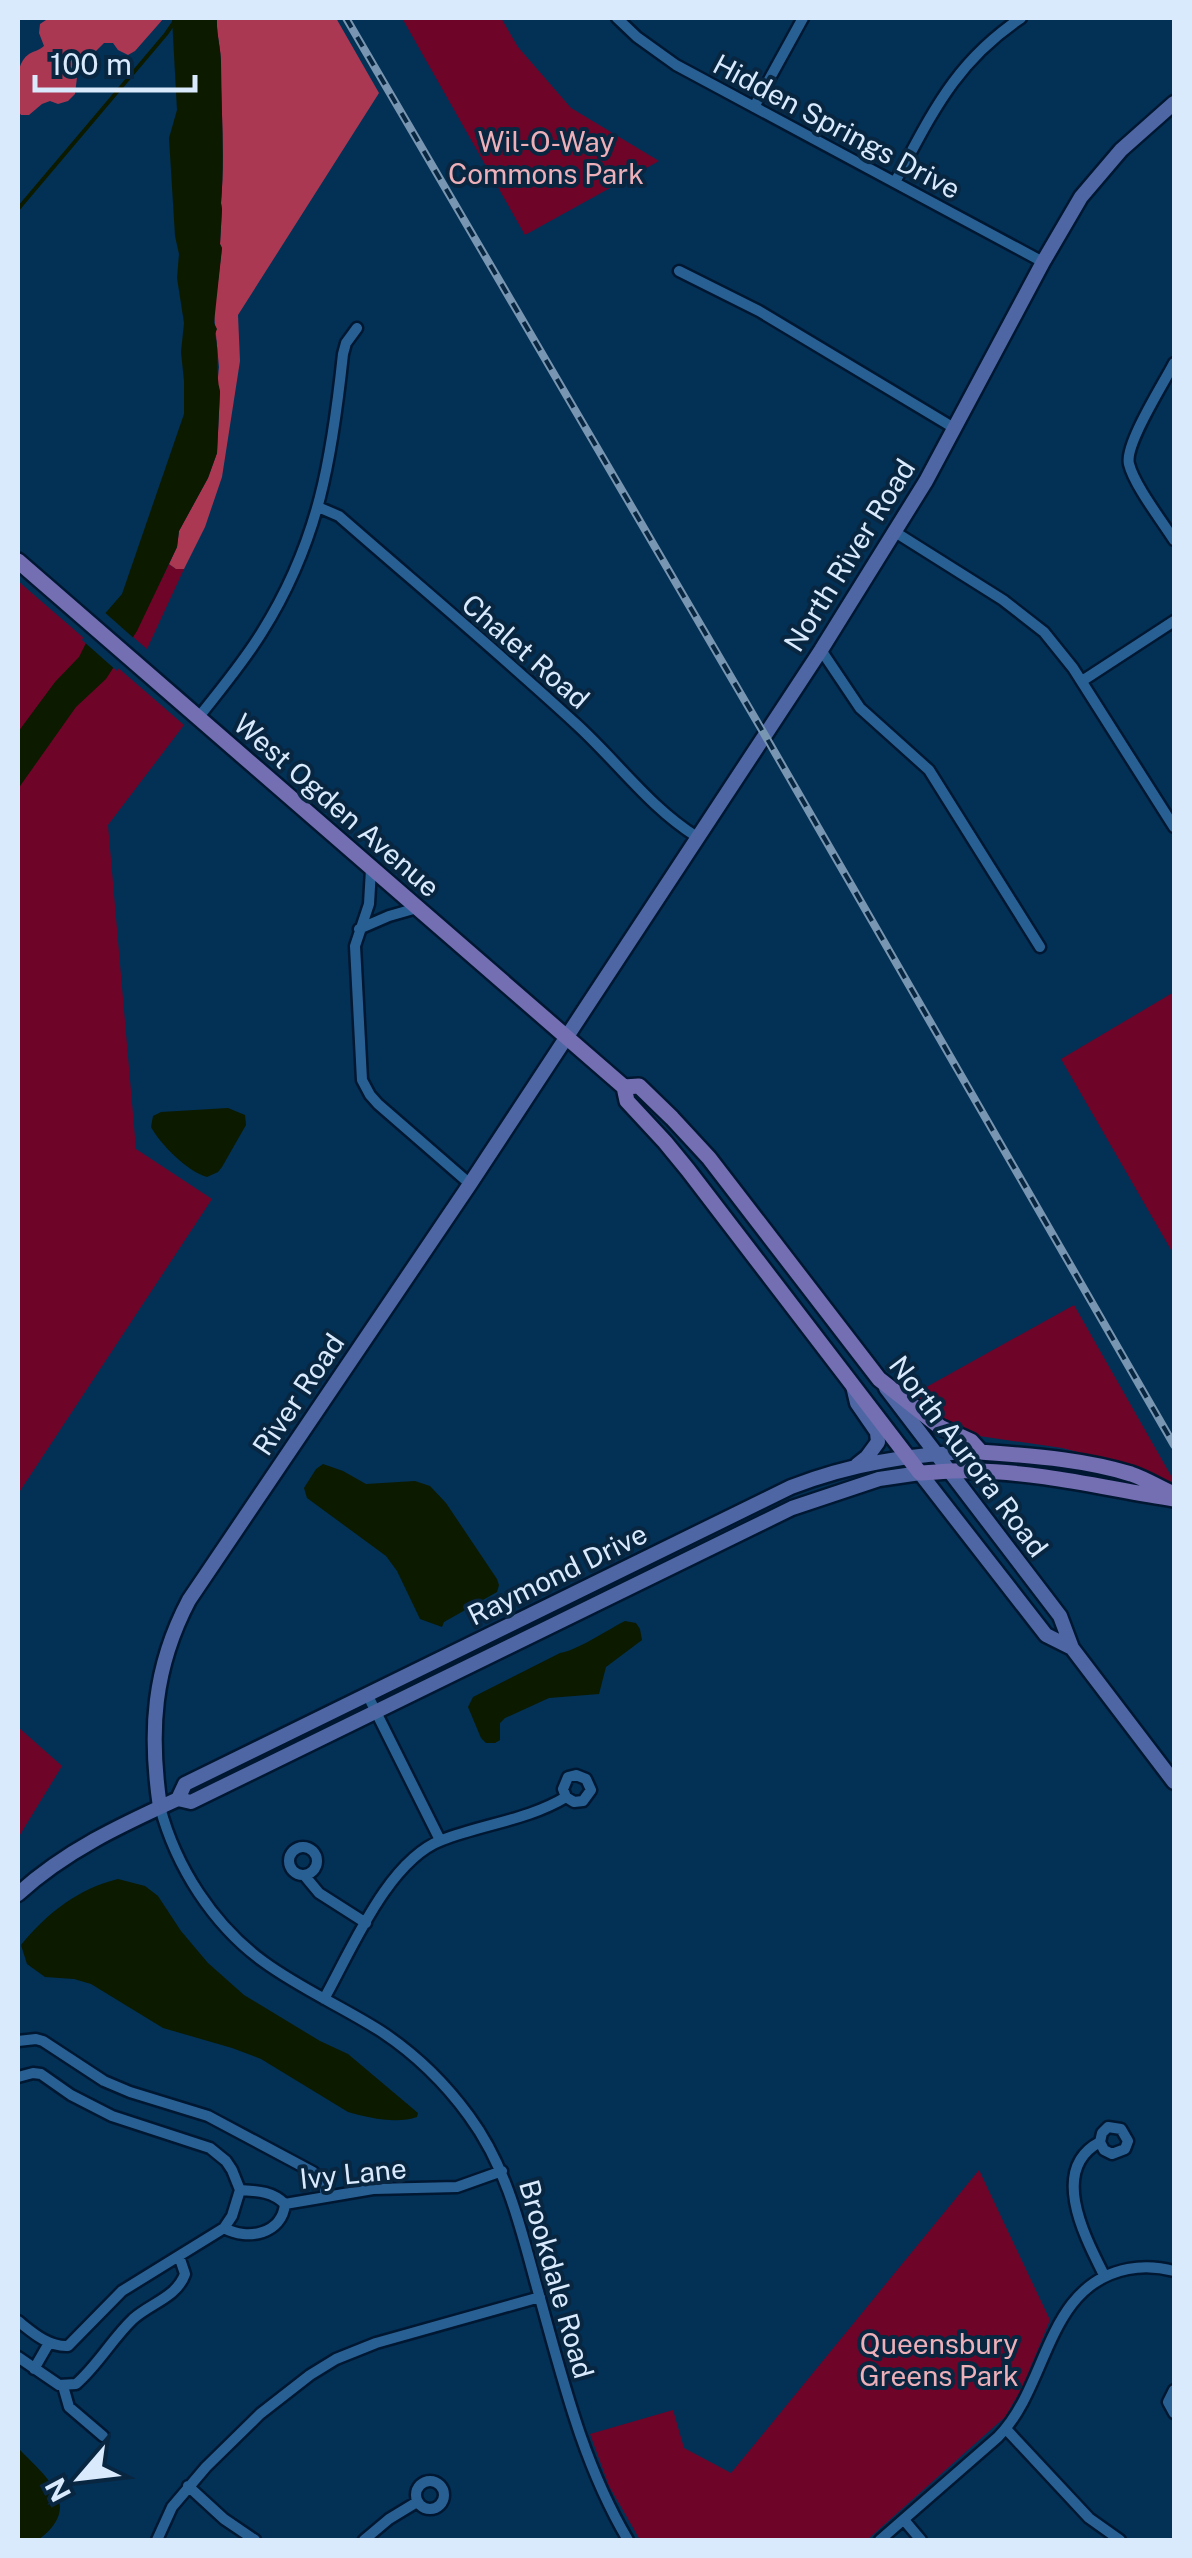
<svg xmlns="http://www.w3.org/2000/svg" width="1192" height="2558" font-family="'Public Sans',sans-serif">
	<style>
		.green { fill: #6e0529 }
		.forest { fill: #aa3853 }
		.water { fill: #0c1a00 }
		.pier { fill: #033055 }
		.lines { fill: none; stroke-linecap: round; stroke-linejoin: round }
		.stream { stroke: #0c1a00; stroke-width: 4 }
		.street-casing { stroke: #001731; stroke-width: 15 }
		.secondary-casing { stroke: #001731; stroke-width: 19 }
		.primary-casing { stroke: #001731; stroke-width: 20 }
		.street { stroke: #296094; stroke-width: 10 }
		.secondary { stroke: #4e67a4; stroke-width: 14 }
		.primary { stroke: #746eb3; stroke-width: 15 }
		.rail-casing { stroke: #7896b1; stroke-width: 8 }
		.rail { stroke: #092641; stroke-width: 4; stroke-dasharray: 11; stroke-linecap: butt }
		.labels { text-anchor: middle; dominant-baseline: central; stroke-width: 8; stroke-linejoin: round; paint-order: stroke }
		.street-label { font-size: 28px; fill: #d9eafd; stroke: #092641 }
		.park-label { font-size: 28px; fill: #edb0b8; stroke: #092641 }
	</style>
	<rect width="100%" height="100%" fill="#033055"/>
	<!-- green -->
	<path class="green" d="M402,18H501L518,47L571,108L659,161L525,235Z
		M169,564L176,569H184L147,649L133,637Z
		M18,581L184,725L108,825L136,1149L212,1199L18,1494Z
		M1174,992V1255L1061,1059Z
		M1074,1305L1174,1481V1485L1106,1459L1062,1448L972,1435C949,1426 930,1411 912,1395Z
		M18,1727L62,1766L18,1838Z
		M979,2170L1050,2320L1022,2388L1005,2417L867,2540H640L609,2486L590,2434L673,2410L684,2448L731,2473Z"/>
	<!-- forest -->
	<path class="forest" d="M59,18H164L135,51L128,55L118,50L113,43H104L78,69L75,94L68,101L58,104L50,101L42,104L29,115H21L18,111C18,94 13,65 29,54C34,51 40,50 44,46L39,33L40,24L46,20Z
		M217,18H336L379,93L238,315L240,361L222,477L205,527L184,569H176L169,564L177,547L179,531L208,478L217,453L220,392L217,387L219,367L214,314L222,248L220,244L222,209L221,203C225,156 221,110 221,64C221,49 216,33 217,18Z"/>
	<!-- water -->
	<path class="water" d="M172,18H217C216,33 221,48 221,63C221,110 225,156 221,203L222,209L220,244L222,248L214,323L217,329L215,334C220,353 215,373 220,391L217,453L208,478L179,531L177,547L137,631L106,679L76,707L18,789V732L55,682L79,657L95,625L122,594L184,414V381L181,352L184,323L177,278L179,254L175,236L169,138L177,110Z
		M228,1108L245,1115L246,1125L222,1167L218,1172L207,1177C188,1172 160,1144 151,1127L153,1116L161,1112Z
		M323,1464L343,1471L366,1484L415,1481L430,1486L446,1503L497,1579L499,1585L497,1592L444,1622L442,1627L420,1619L397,1571L386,1556L307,1498L304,1488L316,1469Z
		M625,1621L636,1623L640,1629L642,1640L606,1667L599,1694L549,1698L505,1718L500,1723V1740L495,1743H486L481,1738L468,1707L473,1697L560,1653C578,1650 607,1630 625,1621Z
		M118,1879L145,1886L158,1896L181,1931L208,1963L244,1995L320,2041L348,2054L418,2113L417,2117C397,2124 368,2118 348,2112L261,2059L232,2048L163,2028L91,1984L74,1979L45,1977L27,1964L21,1945C46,1914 79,1888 118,1879Z
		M18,2448C46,2477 85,2506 38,2540H18Z"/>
	<!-- pier -->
	<path class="pier" d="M102,610L137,641L117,671L82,640L91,622Z"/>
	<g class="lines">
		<!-- stream -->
		<path class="stream" d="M18,209L166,34L177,18"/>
		<defs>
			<path id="street" d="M617,18L637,37L676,65L1043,262
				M754,107L803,18
				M895,182C932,114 954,63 1021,18
				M679,271L759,311L954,428
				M1174,363C1164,383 1124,445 1129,464C1134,485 1162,521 1174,540
				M318,507L339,516C418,585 498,652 575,723C617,761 649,807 697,837
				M895,532L1003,600L1044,632L1073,668L1174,827
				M821,650L860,708L929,770L1040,947
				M1082,681L1174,621
				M198,718C220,690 243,663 262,632C319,541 332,458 343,354L346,343L357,328
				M371,869L369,904L355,946L362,1080L370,1095L378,1104L470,1184
				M359,929L389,916L417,908
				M367,1694L440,1840
				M160,1807C176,1867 213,1925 264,1962C301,1989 343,2007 382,2032C415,2054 445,2083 469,2116C506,2166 520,2225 536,2284C561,2372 581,2461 628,2540
				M289 1861a14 14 0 1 1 28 0a14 14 0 1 1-28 0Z
				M304,1875L319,1893L366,1923
				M324,1999C351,1951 388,1860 442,1840C483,1824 528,1820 566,1797L574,1802L583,1801L591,1790L586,1779L576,1775L568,1777L563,1789L566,1797
				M18,2041L36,2039L43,2041L104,2081L130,2092L208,2116L313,2172L323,2182L326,2195
				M18,2077L33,2073L41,2074L71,2095L112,2116L210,2148L226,2161L232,2170L240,2190C257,2191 272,2191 285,2204
				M1100,2142L1104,2150L1112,2154L1125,2149L1128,2141L1121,2129L1108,2127L1102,2133L1100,2142C1048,2169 1086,2239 1104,2275
				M285,2204L373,2189L457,2187L502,2171
				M224,2228C248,2241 282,2234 285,2204
				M18,2321C32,2332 48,2347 68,2346L122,2291L224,2228L232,2216L240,2190
				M18,2357L59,2385L76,2384C98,2365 112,2339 133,2319C151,2303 177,2297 185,2274L179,2256
				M34,2369L49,2343
				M63,2386L69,2407L103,2436
				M1174,2390L1168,2402L1174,2413
				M1006,2429L1089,2518L1120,2540
				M416 2495a14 14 0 1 1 28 0a14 14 0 1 1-28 0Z
				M188,2486L224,2519L255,2540
				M904,2520L921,2540
				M157,2540L172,2507L206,2467L260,2414L310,2375L336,2359L376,2343L540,2297
				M364,2540L389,2519L417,2502
				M880,2540L998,2437C1049,2386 1045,2285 1128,2269C1144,2266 1159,2267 1174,2271"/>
			<path id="secondary" d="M853,1386L857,1403L877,1432L878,1442L867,1457L857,1465
				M886,1388L1060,1616L1072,1648L1174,1782
				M178,1799L185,1784L791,1487C853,1463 914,1453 981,1452
				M160,1807C149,1732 153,1668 189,1600L470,1184L821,650L926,481L1043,262L1081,197L1121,150L1174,103
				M18,1894C65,1851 121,1825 178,1799L191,1802L792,1508L879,1479L920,1473L1046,1635L1072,1648"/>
			<path id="primary" d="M18,561L624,1087L627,1101L665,1142L688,1170L920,1473C938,1472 957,1470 975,1471C1042,1472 1108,1489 1174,1499
				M624,1087L639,1086L672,1118L709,1158L879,1379L940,1427L971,1441L981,1452C1031,1456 1082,1459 1131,1474C1146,1479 1160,1488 1174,1494"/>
		</defs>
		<!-- street casing -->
		<use href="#street" class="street-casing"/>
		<!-- secondary casing -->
		<use href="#secondary" class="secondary-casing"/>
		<!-- primary casing -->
		<use href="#primary" class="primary-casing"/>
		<!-- street -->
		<use href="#street" class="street"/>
		<!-- secondary -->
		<use href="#secondary" class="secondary"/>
		<!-- primary -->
		<use href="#primary" class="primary"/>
		<defs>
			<path id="rail" d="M346,18L766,737L1174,1445"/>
		</defs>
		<!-- rail casing -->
		<use href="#rail" class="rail-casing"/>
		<!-- rail -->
		<use href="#rail" class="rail"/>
	</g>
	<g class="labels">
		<!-- street labels -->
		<g class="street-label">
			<text transform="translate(837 126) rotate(28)">Hidden Springs Drive</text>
			<text transform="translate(849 555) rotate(-58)">North River Road</text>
			<text transform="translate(526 651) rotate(41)">Chalet Road</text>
			<text transform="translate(337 805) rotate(41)">West Ogden Avenue</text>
			<text transform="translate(298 1394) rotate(-56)">River Road</text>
			<text transform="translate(969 1456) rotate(53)">North Aurora Road</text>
			<text transform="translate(557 1574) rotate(-26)">Raymond Drive</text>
			<text transform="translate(353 2173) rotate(-6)">Ivy Lane</text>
			<text transform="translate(557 2279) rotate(74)">Brookdale Road</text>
		</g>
		<!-- park labels -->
		<g class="park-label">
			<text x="546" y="141">Wil-O-Way<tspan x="546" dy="32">Commons Park</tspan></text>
			<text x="939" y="2343">Queensbury<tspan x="939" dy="32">Greens Park</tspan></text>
		</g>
	</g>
	<!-- border -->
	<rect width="1192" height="2558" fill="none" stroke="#d9eafd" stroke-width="40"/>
	<!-- north arrow -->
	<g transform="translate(80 2478) rotate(242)" stroke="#092641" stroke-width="8" paint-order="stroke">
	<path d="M0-8L18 38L0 25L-18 38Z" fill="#d9eafd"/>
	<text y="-15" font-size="28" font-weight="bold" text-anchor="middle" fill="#d9eafd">N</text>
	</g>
	<!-- scale -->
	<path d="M35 75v15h160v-15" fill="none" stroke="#d9eafd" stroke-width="5"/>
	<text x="50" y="75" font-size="30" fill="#d9eafd" stroke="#092641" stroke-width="8" paint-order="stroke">100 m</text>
</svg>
